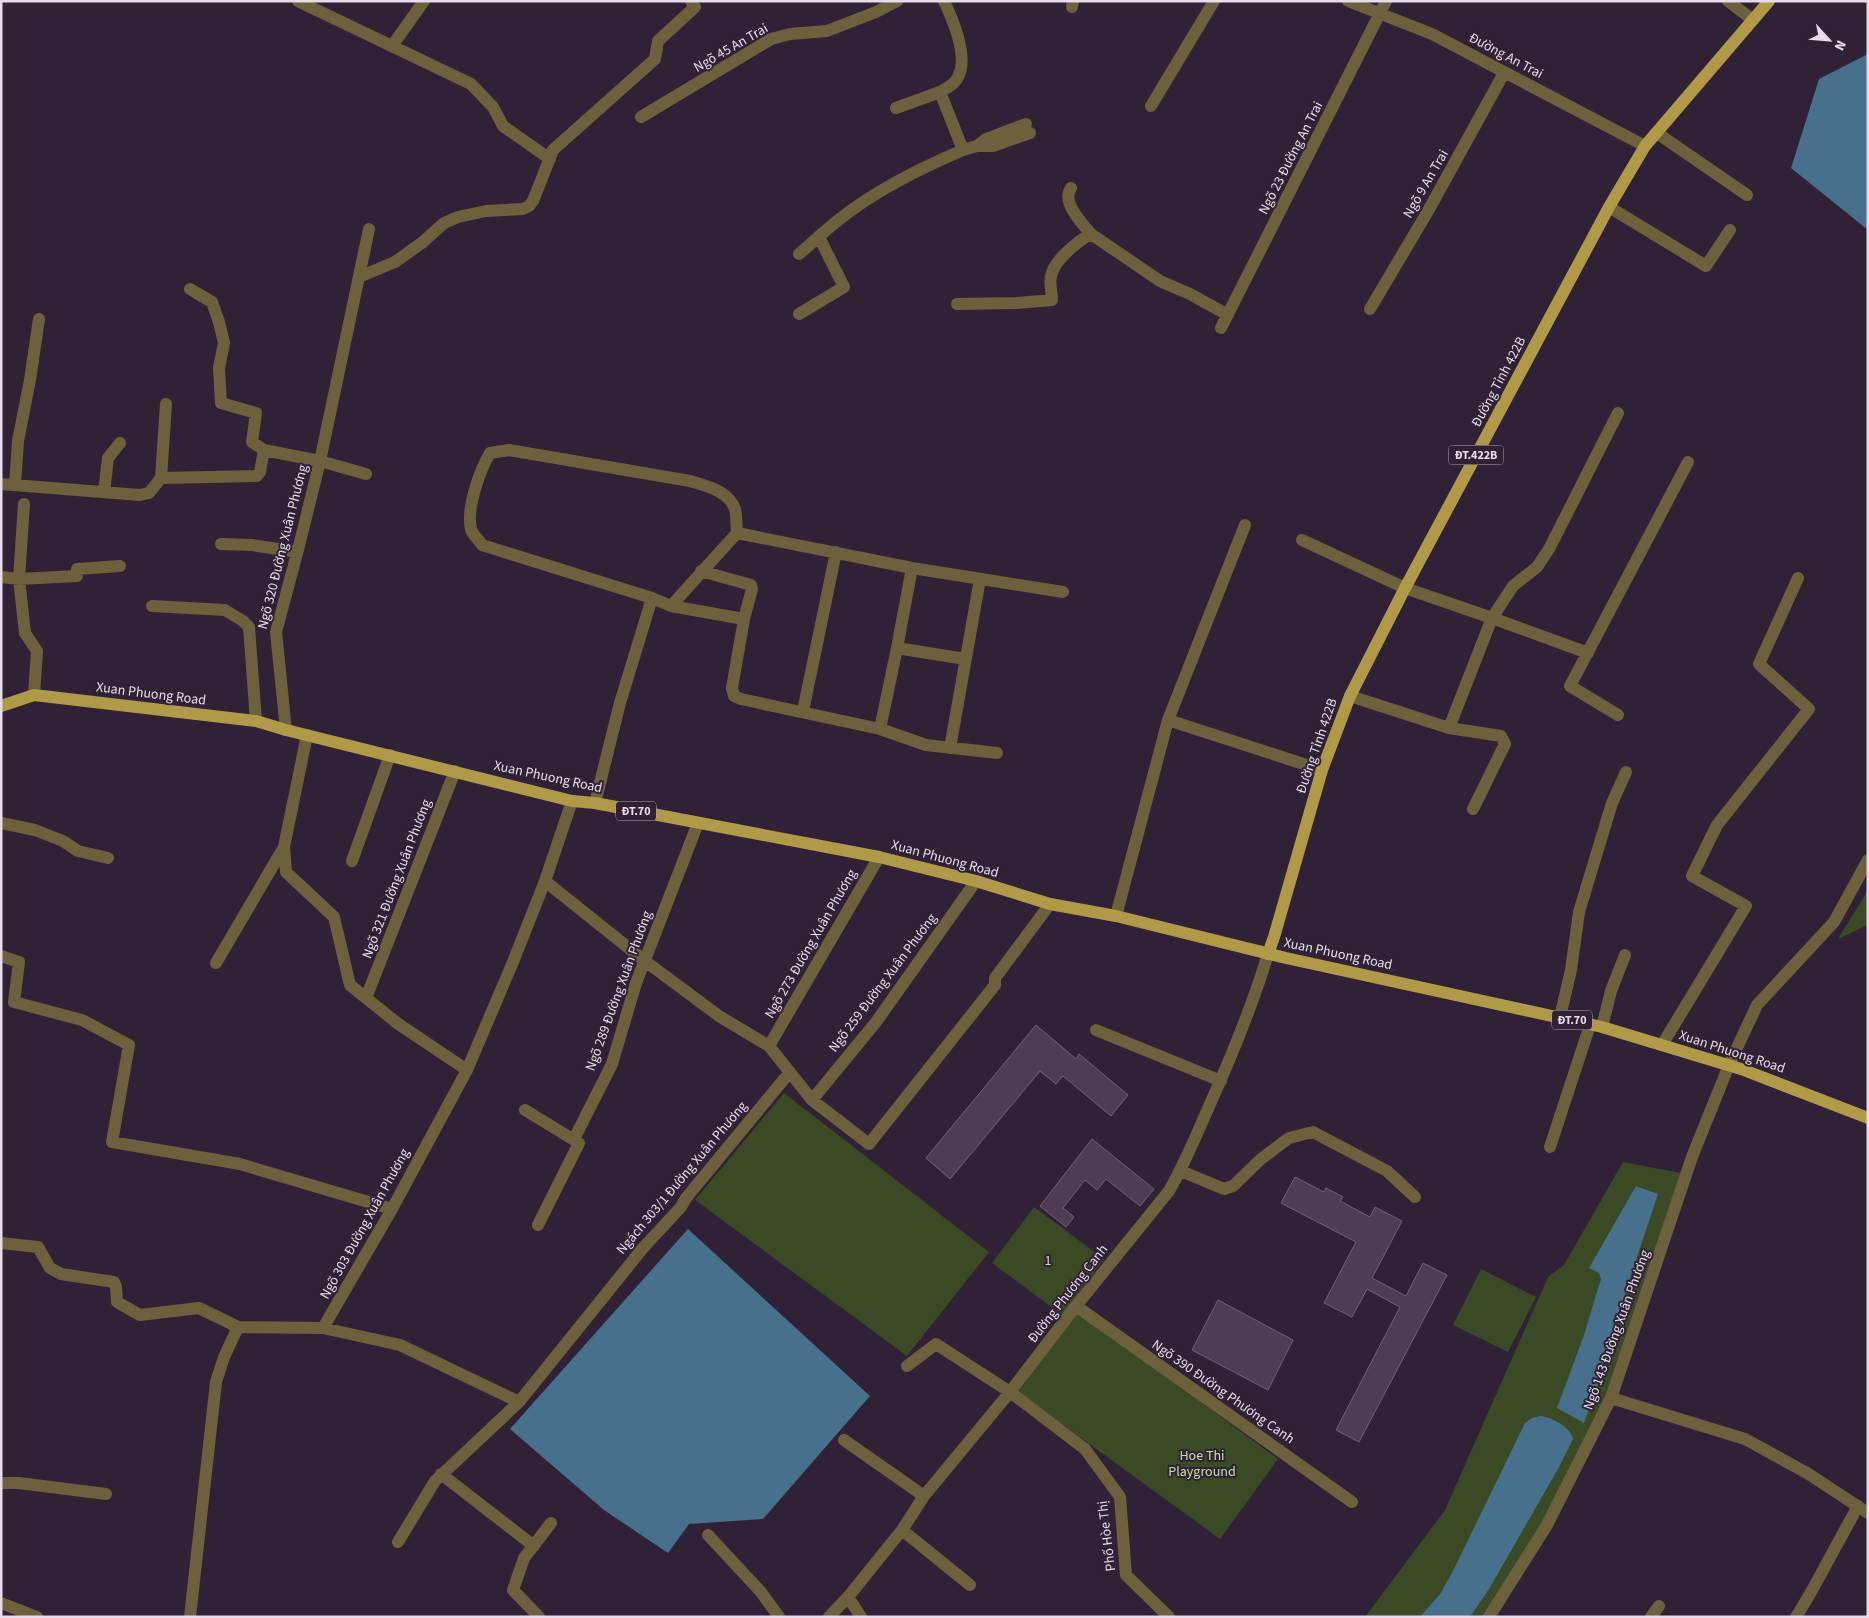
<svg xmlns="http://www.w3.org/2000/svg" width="1869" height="1618" font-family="'Source Sans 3',sans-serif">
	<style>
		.green { fill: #3a4a24 }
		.water { fill: #47708c }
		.building { fill: #4d3c52; stroke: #736078 }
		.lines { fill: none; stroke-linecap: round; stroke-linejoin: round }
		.minor { stroke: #6c613c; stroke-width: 12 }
		.major { stroke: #b09947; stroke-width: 12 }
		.labels { text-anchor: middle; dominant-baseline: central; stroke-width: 4; stroke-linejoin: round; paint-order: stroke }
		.shield { fill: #312136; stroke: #b0a5b4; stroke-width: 1 }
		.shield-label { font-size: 12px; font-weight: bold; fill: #e7ddea }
		.street-label { font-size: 14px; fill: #e7ddea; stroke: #312136 }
		.park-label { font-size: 14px; fill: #c3e19e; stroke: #312136 }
	</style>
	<rect width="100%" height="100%" fill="#312136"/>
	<!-- green -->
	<path class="green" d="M1868,890V925L1838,939Z
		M784,1093L989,1252L907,1356L695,1200Z
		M1623,1162L1681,1173L1607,1395L1545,1524L1485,1617H1365L1445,1510L1548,1277L1564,1265Z
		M1034,1207L1104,1259L1062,1315L992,1263Z
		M1481,1269L1536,1297L1508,1352L1453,1325Z
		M1077,1311L1278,1459L1220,1539L1018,1392Z"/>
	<!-- water -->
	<path class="water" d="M1868,54V230L1791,168L1819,79Z
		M1636,1186L1658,1194L1627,1287L1604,1367L1584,1423L1557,1408L1584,1335L1601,1279L1599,1273L1589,1268Z
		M688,1229L870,1396L763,1519L689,1524L668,1553L604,1510L510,1429Z
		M1540,1416C1551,1417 1571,1427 1573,1439L1558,1469L1489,1589L1470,1617H1420L1440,1594L1453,1571L1525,1423L1532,1418Z"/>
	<!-- building -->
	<path class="building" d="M1036,1025L1076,1059L1079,1054L1128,1095L1111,1116L1063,1076L1056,1084L1040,1071L950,1179L926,1158Z
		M1092,1139L1154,1189L1140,1206L1106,1179L1097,1190L1085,1180L1063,1208L1074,1217L1066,1227L1040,1206Z
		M1295,1177L1324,1192L1326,1188L1343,1197L1340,1201L1370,1217L1375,1207L1402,1221L1372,1278L1406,1296L1423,1263L1447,1275L1359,1442L1336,1430L1400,1307L1367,1289L1352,1317L1324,1303L1356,1242L1281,1203Z
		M1218,1300L1293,1340L1268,1390L1192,1350Z"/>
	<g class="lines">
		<!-- minor -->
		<path class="minor" d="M298,1L471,84L493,107L503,126L550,159
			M1348,1L1432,34L1645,146
			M1728,1L1753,20
			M1072,7L1073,1
			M392,46L424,1
			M1151,106L1214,1
			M896,108L940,92
			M641,117L771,39L790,34L827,31L876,12L897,1
			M1657,133L1747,195
			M977,146L986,139L1026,124
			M963,150L977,146H993L1030,133
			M1071,188C1061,202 1082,223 1091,234
			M1609,207L1706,266L1730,230
			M799,254C811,244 823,232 836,222C874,191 919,169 963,150L940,92C947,88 955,84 958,77C969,57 953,20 944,1
			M359,277L395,262L423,242L444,223L458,217L486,211L523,209L529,206L533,201L553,150L655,59L658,41L695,7L691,1
			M190,289L212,302L219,322L224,343L219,368L221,403L256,413L252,442L264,450L320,461L366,474
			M957,304L1017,303L1052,300C1052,293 1049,283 1051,276C1054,260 1078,241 1091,234L1160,281L1190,294L1228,315
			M1370,309L1428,211L1504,73
			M799,314L844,287L819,237
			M1221,328L1386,1
			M161,478L257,476L260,472L264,450
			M1,484L140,495L149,493L161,478L166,404
			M15,485L18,441L30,380L39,319
			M104,492L108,458L120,443
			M24,504L19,579L25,633L37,651L34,695
			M737,533L912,568L1063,592
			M1302,540L1405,588L1492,618L1513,586L1537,567L1549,549L1618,413
			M221,544L252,545L297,552
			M701,571L751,585L752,589L744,619L732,688L734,696L741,699L880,729L926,745L997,753
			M1,577L19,579L77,576V569L120,566
			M152,606L225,610L243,621L249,627L256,721
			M671,606L737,533C736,525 737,516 735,509C729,491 706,486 690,481L509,450L490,453C480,470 466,508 471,529C472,534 479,540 482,545L652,598L671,606L744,619
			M897,648L965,659
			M1350,696L1449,728L1492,618L1588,653
			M803,711L836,552
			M1618,715L1570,686L1688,462
			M1168,720L1322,770
			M1449,728L1501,736L1505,744L1473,809
			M880,729L897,648L912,568
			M286,730L276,632L299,546L320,461L369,229
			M307,735L284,847L286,872L334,917L350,985L397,1023L467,1070
			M950,748L980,579
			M595,803L620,703L652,598
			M1,823L35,830L63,841L78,851L108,858
			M352,861L390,755
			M545,881L645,961L719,1016L769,1046L812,1100L869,1144L995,985V978L1050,904
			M1116,916L1168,720L1245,525
			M1,956L19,962L14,1002L82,1020L129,1045L112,1142L240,1164L392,1209
			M216,963L284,847
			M366,998L455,771
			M1560,1017L1571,970L1579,912L1612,803L1626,772
			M1602,1027L1611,991L1625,955
			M1096,1030L1221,1081
			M1662,1045L1746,906L1692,876L1717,825L1809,709L1759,664L1798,578
			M769,1046L879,857
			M812,1100L876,1022L976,881
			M525,1110L579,1143L538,1225
			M574,1139L612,1064L636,983L698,823
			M1550,1147L1590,1025
			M1181,1171L1224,1189L1233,1186L1261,1159L1289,1138L1313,1132L1387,1171L1415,1197
			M1,1243L38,1247L50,1268L61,1274L114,1282L116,1287L117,1302L140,1315L199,1308L238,1327L323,1328L400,1345L519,1402
			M1076,1306L1352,1502
			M323,1328L392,1209L467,1070L513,962L545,881L572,801
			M907,1366L936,1344L1010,1392L1085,1449L1120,1497L1126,1575L1169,1617
			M1611,1398L1745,1439L1807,1473L1868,1513
			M844,1440L924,1496
			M441,1474L534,1546
			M1,1483H19L106,1494
			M902,1530L970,1585
			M708,1535L761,1592L779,1617
			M398,1542L435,1481L519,1402L643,1248L681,1207L686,1198L790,1072
			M848,1597L861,1617
			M1,1603L37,1617
			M190,1617L216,1382L224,1357L238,1327
			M539,1617L513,1590L524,1558L551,1523
			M829,1617L848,1597L902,1530L924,1496L1010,1392L1076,1306L1169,1191C1184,1165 1195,1138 1207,1111C1230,1060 1252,1007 1268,954
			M1489,1617L1547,1525L1611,1398L1692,1157L1729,1065L1757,1005L1834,922L1868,860
			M1651,1617L1659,1606
			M1796,1617L1810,1594L1858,1506"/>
		<!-- major -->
		<path class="major" d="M1,706L34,695L256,721L286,730L572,801L595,803L879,857L976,881L1050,904L1116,916L1286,958L1602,1027L1741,1069L1868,1118
			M1268,954L1274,937L1322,770L1350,696L1405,588L1609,207L1645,146L1769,1"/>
	</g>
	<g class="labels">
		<!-- shield labels -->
		<g class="shield">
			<rect x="1448.5" y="445.5" width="55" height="19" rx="4"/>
			<rect x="616" y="801.5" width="40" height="19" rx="4"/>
			<rect x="1552" y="1010.5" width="40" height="19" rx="4"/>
		</g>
		<g class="shield-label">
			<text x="1476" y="455">ĐT.422B</text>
			<text x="636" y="811">ĐT.70</text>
			<text x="1572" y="1020">ĐT.70</text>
		</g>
		<!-- street labels -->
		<g class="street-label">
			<text transform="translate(731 48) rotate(-30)">Ngõ 45 An Trai</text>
			<text transform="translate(1506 56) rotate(28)">Đường An Trai</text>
			<text transform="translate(1291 158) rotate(-63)">Ngõ 23 Đường An Trai</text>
			<text transform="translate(1426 184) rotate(-60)">Ngõ 9 An Trai</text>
			<text transform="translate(1499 382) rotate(-62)">Đường Tỉnh 422B</text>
			<text transform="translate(283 547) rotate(-76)">Ngõ 320 Đường Xuân Phương</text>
			<text transform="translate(151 694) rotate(7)">Xuan Phuong Road</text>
			<text transform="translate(1317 746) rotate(-71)">Đường Tỉnh 422B</text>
			<text transform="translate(548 777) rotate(12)">Xuan Phuong Road</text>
			<text transform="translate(945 859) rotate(15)">Xuan Phuong Road</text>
			<text transform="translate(397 879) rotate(-69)">Ngõ 321 Đường Xuân Phương</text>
			<text transform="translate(811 944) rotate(-60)">Ngõ 273 Đường Xuân Phương</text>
			<text transform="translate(1338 954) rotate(12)">Xuan Phuong Road</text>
			<text transform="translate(883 983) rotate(-53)">Ngõ 259 Đường Xuân Phương</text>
			<text transform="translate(619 991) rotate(-70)">Ngõ 289 Đường Xuân Phương</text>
			<text transform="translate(1732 1052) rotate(18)">Xuan Phuong Road</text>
			<text transform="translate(682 1178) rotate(-50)">Ngách 303/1 Đường Xuân Phương</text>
			<text transform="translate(365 1224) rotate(-61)">Ngõ 303 Đường Xuân Phương</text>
			<text transform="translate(1068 1294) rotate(-52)">Đường Phương Canh</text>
			<text transform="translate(1617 1330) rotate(-70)">Ngõ 143 Đường Xuân Phương</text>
			<text transform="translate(1223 1392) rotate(35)">Ngõ 390 Đường Phương Canh</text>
			<text transform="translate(1107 1536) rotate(-97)">Phố Hòe Thị</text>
		</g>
		<!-- park labels -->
		<g class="park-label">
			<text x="1048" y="1261">1</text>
			<text x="1202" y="1456">Hoe Thi<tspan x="1202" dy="16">Playground</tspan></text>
		</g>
	</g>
	<!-- border -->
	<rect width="1869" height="1618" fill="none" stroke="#e7ddea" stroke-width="5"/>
	<!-- north arrow -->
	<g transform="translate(1829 40) rotate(116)" stroke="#312136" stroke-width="4" paint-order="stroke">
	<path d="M0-4L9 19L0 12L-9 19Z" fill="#e7ddea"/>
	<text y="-8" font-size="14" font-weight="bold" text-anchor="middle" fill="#e7ddea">N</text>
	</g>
</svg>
